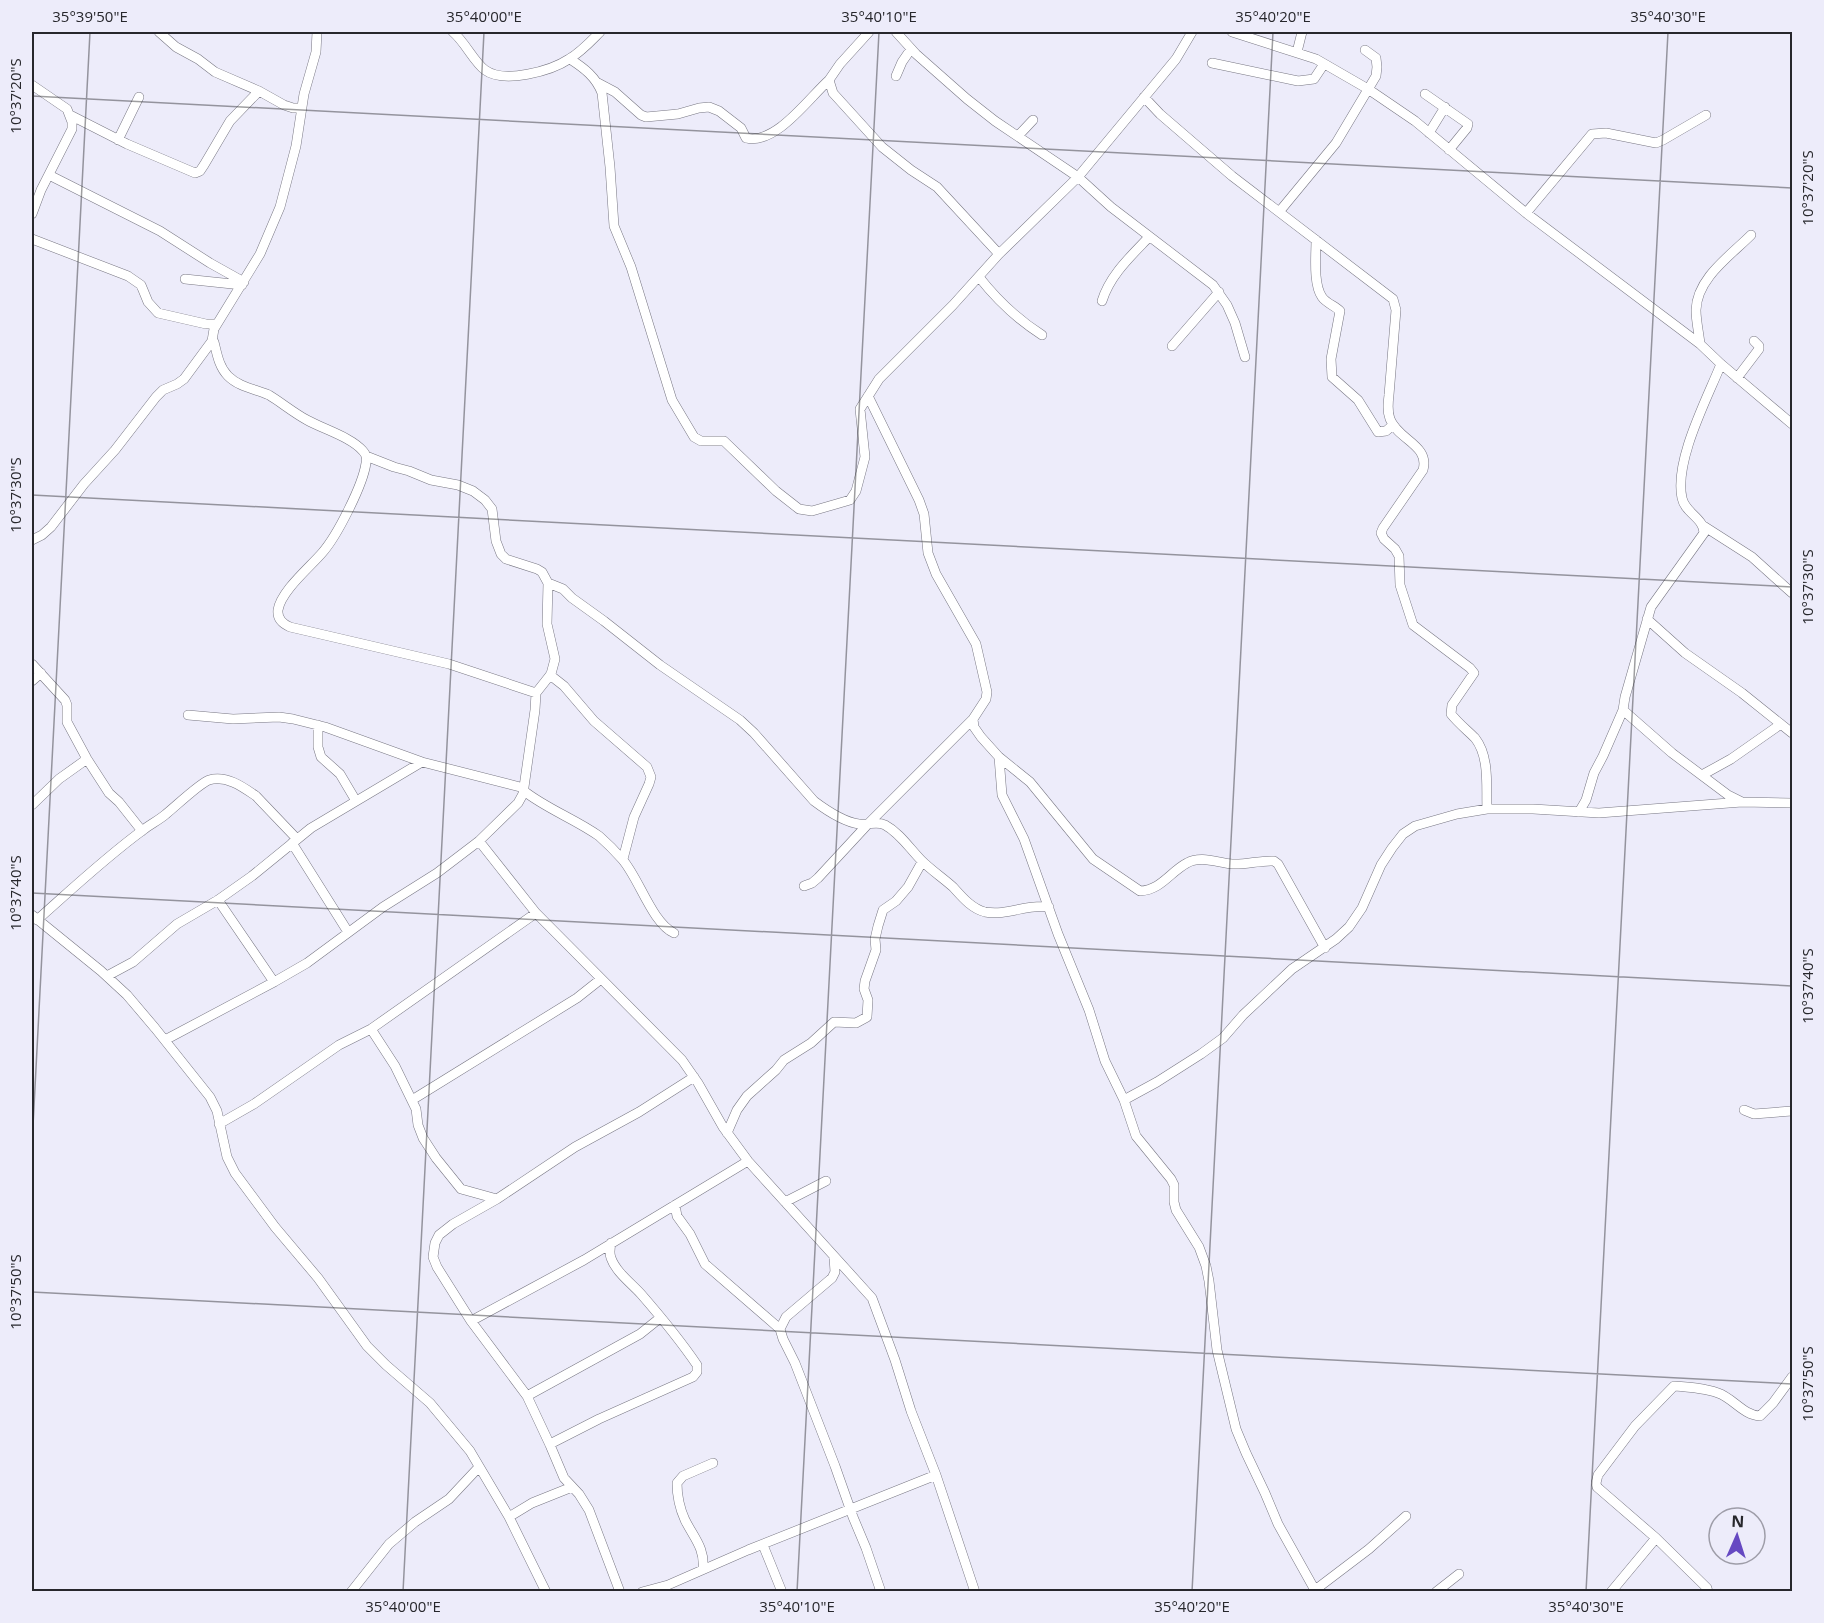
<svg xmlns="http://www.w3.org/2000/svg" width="1824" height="1623" font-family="'Open Sans',sans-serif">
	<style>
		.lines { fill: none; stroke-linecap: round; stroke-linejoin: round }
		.minor-casing { stroke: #787783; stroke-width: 10 }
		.minor { stroke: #fff; stroke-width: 9 }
		.ticks { fill: none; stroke: #27272c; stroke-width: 1.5; stroke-opacity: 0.45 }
		.neatline { fill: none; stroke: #27272c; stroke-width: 2 }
		.ticks-label { font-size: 15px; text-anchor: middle; fill: #27272c }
	</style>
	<rect width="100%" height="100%" fill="#edecfa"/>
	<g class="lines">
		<defs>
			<path id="minor" d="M159,32L176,47L198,59L215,72L259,91L284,105L293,108H302
				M453,32C465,42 474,62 485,70C504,84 551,71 569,59C581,52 591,41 600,32
				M869,32L840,64L829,80L833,93L882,147L911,170L937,187L999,254
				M896,32L916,54L967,99L995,121L1078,177L1111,207L1213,285L1227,305L1235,323L1245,357
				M1232,32L1316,59L1368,89L1415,121L1526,213L1700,344L1721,364L1792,424
				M1297,52L1302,32
				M570,59C584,68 596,77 602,93L610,167L614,226L631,267L672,400L694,437L701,441H724L776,491L799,509L812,511L850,500L856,491L865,457L860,409L879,379L953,305L999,254L1078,177L1176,59L1192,32
				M1212,63L1298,81L1314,79L1324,64
				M896,76L902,62L911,49
				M598,83L615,92L641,115L646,117L678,114L699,108L709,107L719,111L741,128L746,138C776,145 808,99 829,80
				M32,85L67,109L72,122V129L41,190L32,214
				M1425,94L1468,124L1467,128L1449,150
				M1144,97L1160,114L1232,176L1393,299L1396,310L1389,395C1388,403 1387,411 1390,419C1398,440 1430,445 1423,470L1383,528L1381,533L1384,539L1395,549L1399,556L1400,585L1413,625L1470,668L1474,673L1452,705L1451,714C1458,723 1467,730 1475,738C1490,757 1486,787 1487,809
				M70,115L127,144L195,173L200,171L204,165L230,121L259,91
				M1429,133L1445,107
				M1018,136L1033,120
				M118,140L139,97
				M49,175L160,231L210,263L244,282
				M1279,212L1336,143L1376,76L1377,67L1376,58L1365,50
				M1526,213L1592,134L1606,133L1656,143L1663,140L1706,115
				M32,239L128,276L141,285L148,302L158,313L206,324H217
				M1316,240C1316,255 1313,284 1322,297C1326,303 1335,306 1340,311L1331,359L1332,377L1358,400L1378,432L1386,431L1393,425
				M979,277C997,300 1017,319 1042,335
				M185,279L242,285
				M1102,301C1110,275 1131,256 1149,237
				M212,341L214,342C217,354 219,367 228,376C239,387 255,389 269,395C282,403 294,413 307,420C323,429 351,437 363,451C366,454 367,459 366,463C363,485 337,536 322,553C310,567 281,591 278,610C277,619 283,624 290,627L449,664L536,693
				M1700,344C1699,333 1696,321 1696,310C1697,278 1730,256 1751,235
				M1172,346L1219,292
				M1721,364C1707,399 1674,461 1682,498C1685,513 1704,518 1704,533L1651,607L1625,697L1623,710L1672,753L1728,795L1742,802L1792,803
				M1737,378L1759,349V346L1754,341
				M868,396L919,500L924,514L928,553L936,574L976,644L987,692L986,699L973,719L974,727L981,737L999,757L1030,782L1093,859L1140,891C1161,890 1170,872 1187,863C1201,855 1218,863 1232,864C1246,865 1260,860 1274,861L1278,864L1325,948
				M1702,525L1752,557L1792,593
				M32,540L42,535L51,527L84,484L115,450L156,397L163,390L177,384L184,379L212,341L214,329L260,254L280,207L296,146L304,94L316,52L317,32
				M548,583L563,589L572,598L604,621L660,665L740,720L754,733L814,801C826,810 844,822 859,824C869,826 875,820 885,825C900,833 910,849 921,860C931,870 943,878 953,887C962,897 972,909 985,912C1008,916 1025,904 1049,907
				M1647,619L1685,653L1742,693L1792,733
				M32,664L65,700L67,705V722L87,759L109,793L119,802L142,831
				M550,675L564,686L594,721L647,767L651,777L649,784L634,817L623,859
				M32,681L41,673
				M188,715L233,719L279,717L293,719L325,727L422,762L524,788
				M318,725V747L321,757L340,774L356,801
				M999,757L1002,795L1024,839L1058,934L1089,1010L1105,1061L1124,1100L1136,1136L1171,1179L1174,1185V1202L1176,1210L1199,1247L1206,1266L1209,1281L1217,1350L1236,1429L1246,1453L1265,1493L1278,1524L1316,1592
				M1702,775L1731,759L1781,724
				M524,791C547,809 575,819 599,836C607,843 615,851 622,859C639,878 652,923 674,933
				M32,805L59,779L87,759
				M1579,812L1586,800L1594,773L1603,756L1623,710
				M479,841L536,913L682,1060L698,1083L723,1127L748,1161L872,1298L895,1360L911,1411L936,1475L975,1592
				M292,843L348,932
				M804,886L812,883L818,878L868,824L973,719
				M218,900L274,982
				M32,915L101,971L127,995L155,1028L210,1097L217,1111L227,1157L235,1173L275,1227L318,1278L367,1346L386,1365L430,1403L470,1451L509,1517L546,1592
				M37,920C72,889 106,857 143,830C151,824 159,820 166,814C176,806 200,783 209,780C227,775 243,787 256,796L297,839
				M107,976L133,962L177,924L218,900L252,876L311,828L422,762
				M371,1029L395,1066L416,1109L418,1125L423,1138L436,1158L461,1189L497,1199
				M165,1040L274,982L307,963L383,907L437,873L479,841L518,803L523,794L535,710L536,693L551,674L555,659L547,624L548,583L542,572L537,569L506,559L501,554L496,541L492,509L485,500L473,491L458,485L431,480L409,471L394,467L366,456
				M412,1100L577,998L601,979
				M1124,1100L1157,1082L1201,1054L1223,1038L1243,1015L1292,969L1336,939L1349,927L1362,908L1381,865L1392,848L1403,834L1415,826L1457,814L1487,809H1533L1599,813L1742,802
				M1744,1110L1754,1114L1792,1111
				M219,1124L254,1104L339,1045L371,1029L536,913
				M727,1133L737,1110L747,1096L776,1070L784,1060L811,1043L834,1022L856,1023L867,1017L868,1000L864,989L865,981L876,950L875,939L878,926L883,910L896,901L908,887L922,862
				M785,1202L826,1181
				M675,1205L677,1216L690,1234L705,1264L780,1329
				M834,1257L835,1272L832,1278L786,1317L780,1329L783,1339L795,1363L835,1466L853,1517L866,1548L881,1592
				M471,1321L584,1260L748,1161
				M527,1396L640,1334L660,1318
				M550,1444L599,1419L693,1377L697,1372V1365C680,1340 661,1317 641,1294C631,1283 616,1272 611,1258C609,1253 610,1248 611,1243
				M509,1517L532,1503L572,1487
				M763,1545L782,1592
				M703,1569C705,1548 694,1538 685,1520C680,1509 677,1495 677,1483L683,1476L713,1463
				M1315,1590L1369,1549L1406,1516
				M351,1592L389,1544L415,1522L449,1499L479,1467
				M620,1592L589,1510L579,1494L564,1478L550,1445L527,1396L471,1321L437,1267L433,1257L435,1243L439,1235L453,1224L497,1199L575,1147L639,1112L694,1077
				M642,1592L668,1585L748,1550L936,1475
				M1436,1592L1459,1574
				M1611,1592L1656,1538
				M1708,1592L1707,1588L1656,1538L1597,1487L1596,1483L1598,1475L1635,1426L1674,1386C1689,1387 1704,1388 1718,1393C1733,1398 1743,1415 1760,1416L1773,1403L1792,1377"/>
		</defs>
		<!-- minor casing -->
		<use href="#minor" class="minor-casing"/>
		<!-- minor -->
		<use href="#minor" class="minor"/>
	</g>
	<!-- ticks -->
	<path class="ticks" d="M32,96L1792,188M32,495L1792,587M32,893L1792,986M32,1145L90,32M32,1292L1792,1384M403,1592L484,32M797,1592L879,32M1192,1592L1273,32M1586,1592L1668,32"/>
	<!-- border -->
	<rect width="1824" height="1623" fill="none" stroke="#edecfa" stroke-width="66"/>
	<!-- north arrow -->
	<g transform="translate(1737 1536) rotate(3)"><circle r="28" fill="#edecfa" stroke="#9e9da8" stroke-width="1.5"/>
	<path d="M0-4.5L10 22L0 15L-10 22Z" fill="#6649c2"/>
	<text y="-9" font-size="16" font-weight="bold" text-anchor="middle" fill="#27272c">N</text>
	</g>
	<rect x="33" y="33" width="1758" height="1557" class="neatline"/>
	<g class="ticks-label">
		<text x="90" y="22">35°39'50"E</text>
		<text x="484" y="22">35°40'00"E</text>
		<text x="879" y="22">35°40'10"E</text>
		<text x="1273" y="22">35°40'20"E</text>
		<text x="1668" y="22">35°40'30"E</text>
		<text transform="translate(16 96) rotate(-90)" y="5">10°37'20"S</text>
		<text transform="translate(1808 188) rotate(-90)" y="5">10°37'20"S</text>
		<text transform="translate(16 495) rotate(-90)" y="5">10°37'30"S</text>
		<text transform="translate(1808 587) rotate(-90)" y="5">10°37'30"S</text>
		<text transform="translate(16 893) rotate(-90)" y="5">10°37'40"S</text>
		<text transform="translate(1808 986) rotate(-90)" y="5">10°37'40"S</text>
		<text transform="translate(16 1292) rotate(-90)" y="5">10°37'50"S</text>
		<text transform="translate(1808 1384) rotate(-90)" y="5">10°37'50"S</text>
		<text x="403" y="1612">35°40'00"E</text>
		<text x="797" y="1612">35°40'10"E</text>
		<text x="1192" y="1612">35°40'20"E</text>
		<text x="1586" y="1612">35°40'30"E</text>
	</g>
</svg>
